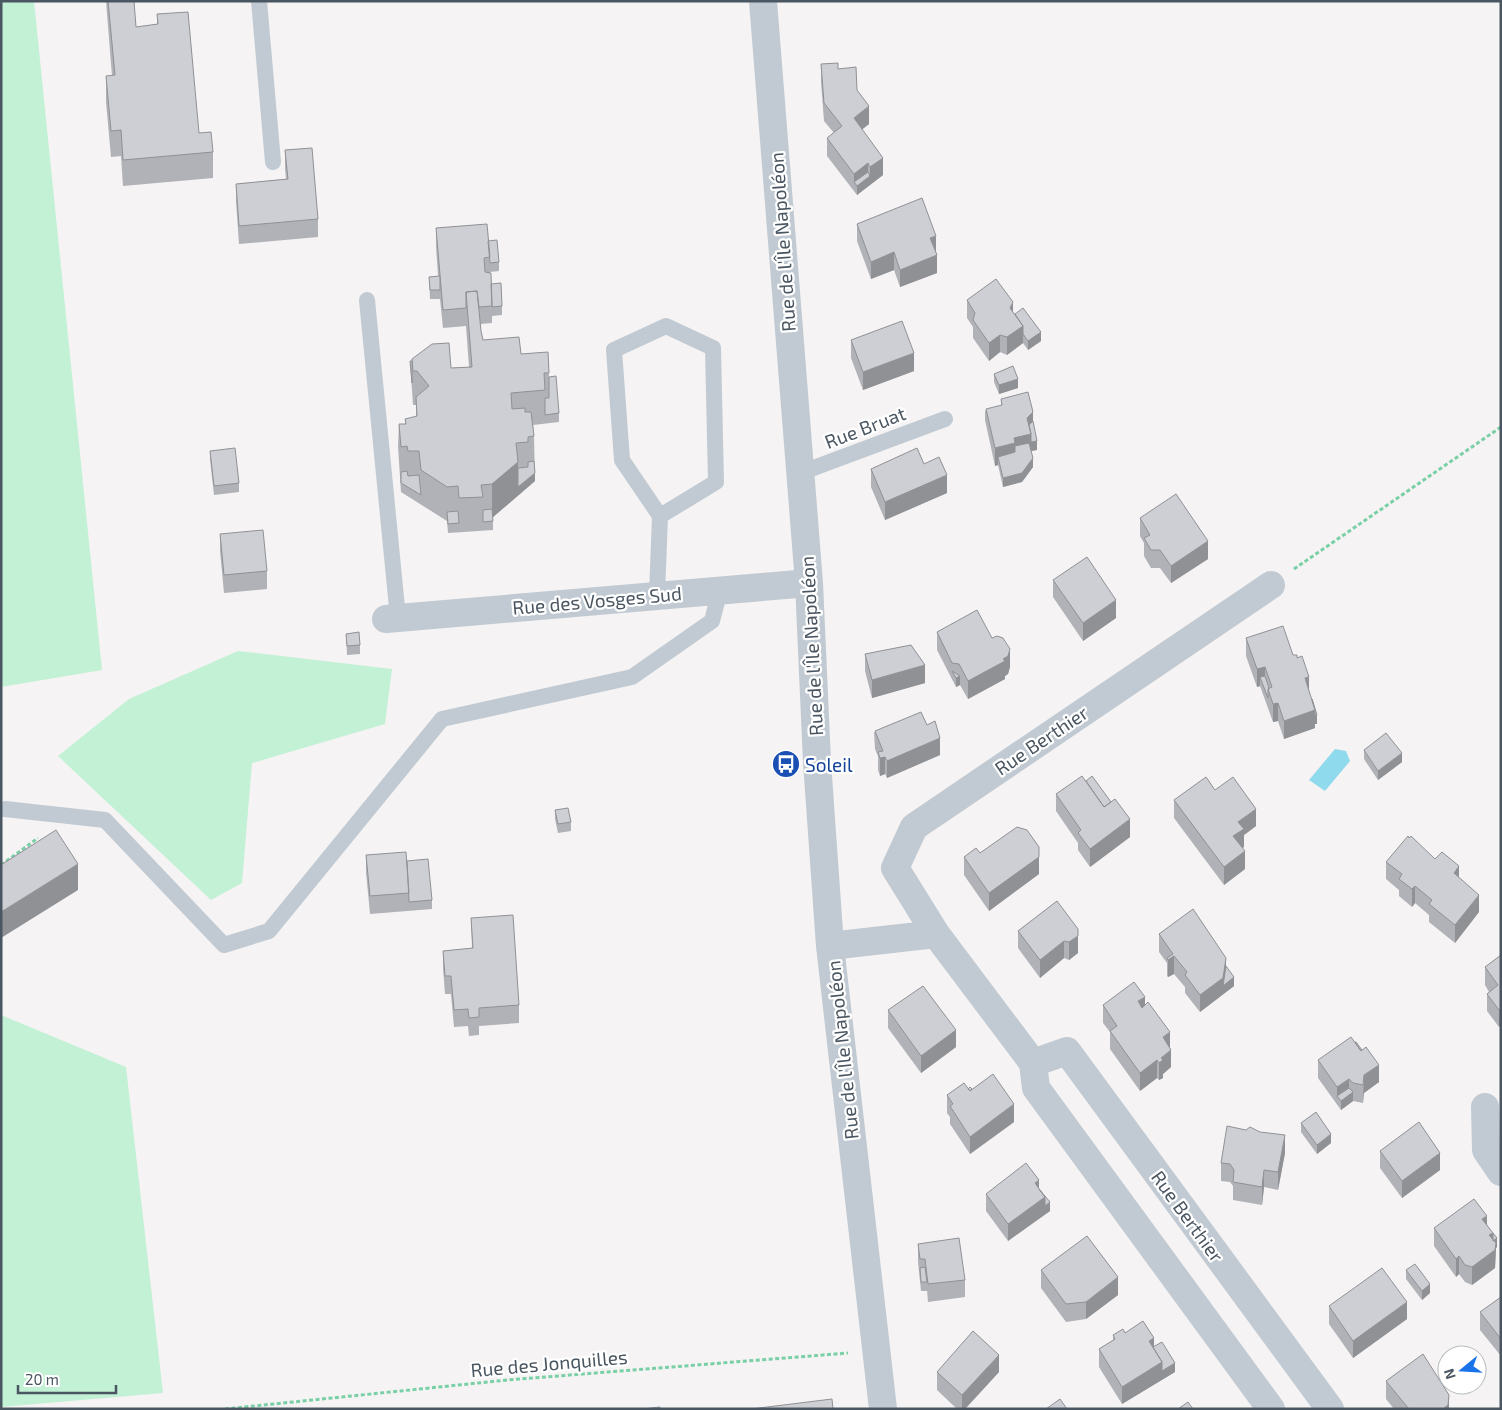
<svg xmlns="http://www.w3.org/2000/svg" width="1502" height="1410" font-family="'Exo 2',sans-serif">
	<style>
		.green { fill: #c3f1d5 }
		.water { fill: #90daee }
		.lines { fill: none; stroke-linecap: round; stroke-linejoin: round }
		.path { stroke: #7ad0a6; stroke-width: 3; stroke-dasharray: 4 2.5; stroke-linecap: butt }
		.service { stroke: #c1cad2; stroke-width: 16 }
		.minor { stroke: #c1cad2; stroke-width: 28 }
		.wall { fill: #b0b2b7 }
		.shaded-wall { fill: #909195 }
		.building { fill: #cdcfd5; stroke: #909195 }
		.labels { text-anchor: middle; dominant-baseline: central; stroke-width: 4.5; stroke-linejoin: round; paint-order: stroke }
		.street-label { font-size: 19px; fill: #4a5661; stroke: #fff }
		.transit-label { font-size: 19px; fill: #164399; stroke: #fff; text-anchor: start }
	</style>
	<rect width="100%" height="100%" fill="#f5f3f3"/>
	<!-- green -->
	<path class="green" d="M34,1L102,670L1,687V2Z
		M238,651L392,669L385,724L252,763L242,883L211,900L58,756L129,699Z
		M1,1015L126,1067L163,1393L1,1407Z"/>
	<!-- water -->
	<path class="water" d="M1335,749L1346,751L1350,761L1325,791L1309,780Z"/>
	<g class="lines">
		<!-- path -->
		<path class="path" d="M1294,569L1501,427
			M1,865L38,838
			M225,1409L507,1380L848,1353"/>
		<!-- service -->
		<path class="service" d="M259,1L273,162
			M367,300L398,618
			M800,473L945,419
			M657,594L660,516L622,460L614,350L666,326L713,348L716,482L660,516
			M5,809L105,820L224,945L269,931L442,719L632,677L712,621L720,590"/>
		<!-- minor -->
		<path class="minor" d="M763,1L809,583L817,762L830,946L883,1409
			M386,619L809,583
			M936,934L895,868L914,827L1271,585
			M830,946L936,934L1033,1063L1036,1088L1271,1409
			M1033,1063L1067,1051L1330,1409
			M1485,1107L1486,1150L1501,1172"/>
	</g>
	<!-- wall -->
	<path class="wall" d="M106,1H134L136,27L157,24V14L199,133L213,152V178L123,186L121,156L111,157L106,102V76H112Z
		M821,64L838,69L857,90L869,124L862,129L883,175L857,195L827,156V138L834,133L824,121L821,82Z
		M285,150L318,219V237L239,244L236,201V184L286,179L285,168Z
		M857,224L936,251L937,273L900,287L894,270L871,279L857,241Z
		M436,228L488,241L499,262V271L490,272V273L491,284L502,306V315L492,316V323L480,324L481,331L483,340L521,354L548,352L549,377L559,413V422L533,425L534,436L535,481L493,517V530L448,533L447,521L401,492L398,446L399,424H405V419L416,417V405H413L410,361L451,368L469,367L466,326L443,328L440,299H430L429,277L438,276L436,246Z
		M967,300L1013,312L1041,341L1028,350L1023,343L1007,355L1000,352L989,361L973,338V327L967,318Z
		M851,340L914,371L863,390L851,358Z
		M994,374L1018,388L999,394L994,382Z
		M1001,399L1033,421L1037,450L1031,451L1033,467L1022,482L1003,487L998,465L995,466L985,420V411L1001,406Z
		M210,451L239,483V492L214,495L210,459Z
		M924,464L947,493L885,520L871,487V469Z
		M1140,518L1208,559L1171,583L1160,568H1151L1144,556V543L1140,536Z
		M220,534L267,571V589L224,593L220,551Z
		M1053,580L1116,618L1083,641L1053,597Z
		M937,632L1010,667L1008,674L1005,676V679L968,699L960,685L956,687L937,650Z
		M346,634L360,645V654L347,655Z
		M1246,638L1293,655L1297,658L1309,691L1317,724H1315V728L1284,739L1278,721L1273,722L1260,686L1257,687L1246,656Z
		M865,654L925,683L872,698L865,671Z
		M874,732L940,755L887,778L885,774L880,776L878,770V756L875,749Z
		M1364,750L1402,762L1378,780L1364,759Z
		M1215,790L1256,826L1244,835V847L1242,848L1245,869L1224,885L1174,818V800Z
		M1056,794L1130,837L1090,867L1078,850V843L1056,811Z
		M555,810L571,822V831L558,833L555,819Z
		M980,853L1039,874L989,911L964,875V857Z
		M366,855L407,861L432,900V909L370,914L366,872Z
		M1435,859L1459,878L1479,912L1455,943L1429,922V915L1415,903L1412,907L1399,896V890L1386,879V862Z
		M1057,901L1078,947V953L1069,960L1064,958L1040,978L1018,948V931Z
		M471,918L519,1005V1023L479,1026V1035L469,1036L468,1026L454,1027L451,994H445L443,968V951L472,948Z
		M1159,934L1226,966L1234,986L1200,1012L1185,993V987L1174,974L1168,977L1167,976V963L1159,952Z
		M1501,955V1026L1499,1027L1487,1011V994L1489,992L1485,985V967Z
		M1103,1005H1145L1170,1048L1171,1067L1163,1074V1078L1159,1080L1157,1078L1140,1091L1110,1049V1032L1103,1023Z
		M888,1010L956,1047L921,1073L888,1028Z
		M1318,1060L1379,1082L1364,1093L1363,1103L1353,1101L1341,1110L1318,1078Z
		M968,1089H972L1014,1122L970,1154L950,1124V1117L947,1113V1095Z
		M1301,1123L1331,1143L1317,1154L1301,1132Z
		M1380,1151L1440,1170L1402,1198L1380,1168Z
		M1285,1153L1278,1190L1264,1187L1262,1205L1233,1200V1186L1230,1182L1221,1181V1163Z
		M1039,1189L1050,1211L1008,1241L986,1211V1194Z
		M1487,1224L1497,1247L1496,1248L1495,1268L1472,1285L1465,1282L1459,1274L1456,1277L1434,1246V1228Z
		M918,1244L965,1280V1297L928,1302L927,1290V1291H921L918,1262Z
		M1041,1270L1118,1295L1086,1319L1066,1322L1041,1288Z
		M1406,1270L1430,1293L1422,1300L1406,1279Z
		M1501,1297V1356L1480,1330V1312Z
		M1329,1306L1407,1319L1353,1358L1329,1324Z
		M1125,1333L1154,1347L1175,1372L1122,1404L1099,1367V1349L1113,1341V1335Z
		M937,1372H999L965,1409H957L937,1390Z
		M1386,1381L1449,1409H1394L1386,1399Z"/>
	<!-- shaded-wall -->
	<path class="shaded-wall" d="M869,106V124L854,136V118Z
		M883,158V175L870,185V167Z
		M868,163V178L870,176V185L857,195V186L854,182V174Z
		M936,236V254L930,238Z
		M894,252V270L871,279V262Z
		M937,255V273L900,287V270Z
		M1013,302V320L1010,308Z
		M1023,326V343L1007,355V337Z
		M1041,332V341L1028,350V341Z
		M1000,335V352L989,361V343Z
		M914,353V371L863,390V372Z
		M1018,379V388L999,394V385Z
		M1033,412V430L1031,434V451L998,457V465L995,466V448L1014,438L1027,418Z
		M1037,441V450L1031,451V442Z
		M1033,458V467L1022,482L1003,487V478Z
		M518,462V487L535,473V481L492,518V484Z
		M947,475V493L885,520V502Z
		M1208,541V559L1171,583V566Z
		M1116,600V618L1083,641V623Z
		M1010,649V667L1008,674L1005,676V679L968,699V681L1003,659Z
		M925,665V683L872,698V680Z
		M1265,667V685L1260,677V686L1257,687V669Z
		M960,676V685L956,687V678Z
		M1309,677V695L1305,678Z
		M1278,703V721L1273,722V704Z
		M1315,710L1317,715V724H1315V728L1284,739V721Z
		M940,738V755L887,778V761Z
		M1402,753V762L1378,780V771Z
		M885,757V774L880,776V758Z
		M1256,809V826L1244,835V847L1233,854V836L1238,822Z
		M1130,819V837L1090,867V849Z
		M1039,847V874L989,911V893Z
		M1245,851V869L1224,885V867Z
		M78,864V890L1,938V912Z
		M1459,866V884L1454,873Z
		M1415,886V903L1412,907V889Z
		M1479,895V912L1455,943V925Z
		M1078,929V953L1069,960V942Z
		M1064,941V958L1040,978V960Z
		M1174,956V974L1168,977V960Z
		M1226,958V975L1234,977V986L1200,1012V995Z
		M1145,997V1015L1138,1001Z
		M1500,1008V1026L1499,1027V1010Z
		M956,1030V1047L921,1073V1056Z
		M1170,1032V1050L1163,1037Z
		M1171,1050V1067L1163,1074V1078L1159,1080V1063L1161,1058Z
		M1157,1060V1078L1140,1091V1073Z
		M1379,1065V1082L1364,1093L1363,1103L1364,1075Z
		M1349,1079V1095L1353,1092V1101L1341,1110V1101L1337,1096V1087Z
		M1014,1104V1122L970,1154V1137Z
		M1331,1134V1143L1317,1154V1145Z
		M1285,1135V1153L1278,1190V1172Z
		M1440,1153V1170L1402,1198V1181Z
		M1264,1170V1187L1262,1205V1187Z
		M1039,1180V1197L1035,1183Z
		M1045,1197L1050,1202V1211L1008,1241V1224Z
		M1487,1216V1233L1482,1219Z
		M1493,1233L1497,1238V1247L1496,1248L1495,1268L1472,1285V1267L1489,1235Z
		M1459,1256V1274L1456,1277V1259Z
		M1118,1277V1295L1086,1319V1302Z
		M1430,1284V1293L1422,1300V1291Z
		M1407,1302V1319L1353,1358V1341Z
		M1154,1338V1356L1149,1341Z
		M999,1355V1372L965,1409H962V1395Z
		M1162,1362L1175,1363V1372L1122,1404V1387Z
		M1449,1395V1409H1443Z"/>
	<!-- building -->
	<path class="building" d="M108,1H134L136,27L158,24L157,14L188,12L199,133L211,132L213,152L123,160L121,130L111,131L106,76L115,75Z
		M838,63V69L856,67L857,90L869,106L854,118L883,158L870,167L868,163L854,174L827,138L842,126L824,103L821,64Z
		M312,148L318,219L239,226L236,184L288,179L285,150Z
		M868,172L870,176L857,186L854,182Z
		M922,198L936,236L930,238L937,255L900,270L894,252L871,262L857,224Z
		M487,224L490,257L484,258L485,272L491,273L492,306L479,307L477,291L466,292V308L443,310L436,228Z
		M497,240L499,262L490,263L488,241Z
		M440,276V290H430L429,277Z
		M996,279L1013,302L1010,308L1023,326L1007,337L1000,335L989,343L973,320L975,313L967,300Z
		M501,283L502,306L492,307L491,284Z
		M477,291L481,331L483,340L519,337L521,354L548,352L549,373H544L545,390L511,393L512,409L525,408V412H531L534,436L528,437V442L516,443L518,462L492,484L481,485L483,497L459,498L458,486L447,487L421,470L419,451H408L407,446L401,447L399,424H406L405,419L417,416L416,397L429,386L417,371H413L412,359L432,344L449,343L451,368L472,367L466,292Z
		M1023,308L1041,332L1028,341L1023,334V326L1015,314Z
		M902,321L914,353L863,372L851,340Z
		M410,361H412V383Z
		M1013,366L1018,379L999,385L994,374Z
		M556,376L559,413L545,415V398H549V377Z
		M1028,392L1033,412L1027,418L1031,434L1014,438L1015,443L995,448L986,409L1002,405L1001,399Z
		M1033,421L1037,441L1031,442V434L1029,425Z
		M1029,443L1033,458L1022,473L1003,478L998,457L1015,452V446Z
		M235,448L239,483L214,486L210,451Z
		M917,448L924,464L939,457L947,475L885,502L871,469Z
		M534,461L535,473L518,487V468L528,467V462Z
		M407,471L408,476L419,475L421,495L401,483V472Z
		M1176,494L1208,541L1171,566L1160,550H1151L1144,538L1150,535L1140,518Z
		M492,509L493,521L483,522V510Z
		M458,511L459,523L448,524L447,512Z
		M263,530L267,571L224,575L220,534Z
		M1087,557L1116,600L1083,623L1053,580Z
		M977,610L992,638L997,636L1003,638L1010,649L1008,656L1003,659L1005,661L968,681L959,664L952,663L937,632Z
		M1283,626L1293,655H1297V658L1302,656L1309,677L1305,678L1315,710L1284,721L1278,703L1273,704L1268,689L1272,687L1265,667L1257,669L1246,638Z
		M359,632L360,645L347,646L346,634Z
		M911,645L925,665L872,680L865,654Z
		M952,671L960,676L956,678Z
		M1265,676L1269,688L1268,689V698L1260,677Z
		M1312,699L1317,715H1315V710Z
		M921,712L927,725L935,721L940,738L887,761L885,757L880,758L878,752L883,751L875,731Z
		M1386,733L1402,753L1378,771L1364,750Z
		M1082,776L1104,807L1115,799L1130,819L1090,849L1078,833L1081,830L1056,794Z
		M1092,776L1111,802L1104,807L1086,781Z
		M1206,777L1215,790L1233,777L1256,809L1238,822L1244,829L1233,836L1245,851L1224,867L1174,800Z
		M568,808L571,822L558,824L555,810Z
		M1017,827L1027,830L1039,847V857L989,893L964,857L976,848L980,853Z
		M56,830L78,864L1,912V865Z
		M1408,836L1409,838L1411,836L1435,859L1442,852L1459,866L1454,873L1479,895L1455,925L1429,904L1432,900L1415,886L1412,889L1399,879L1402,874L1386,862Z
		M406,852L409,893L370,896L366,855Z
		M428,859L432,900L409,902L407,861Z
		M1057,901L1078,929V936L1069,942L1064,941L1040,960L1018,931Z
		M1193,909L1226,958L1223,978L1200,995L1185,975L1187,972L1174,956L1168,960L1167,958L1173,954L1159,934Z
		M513,915L519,1005L479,1008V1017L469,1018L468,1009L454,1010L451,976H445L443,951L473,948L471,918Z
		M1501,955V1009L1499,1010L1487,994L1498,985L1485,967Z
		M1226,966L1234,977L1223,986Z
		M1134,982L1145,997L1138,1001L1142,1008L1148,1002L1170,1032L1163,1037L1171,1050L1161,1058L1163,1060L1159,1063L1157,1060L1140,1073L1110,1031L1117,1026L1103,1005Z
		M923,986L956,1030L921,1056L888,1010Z
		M1351,1037L1361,1051L1366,1047L1379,1065L1364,1075L1363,1085L1353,1083L1349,1079L1337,1087L1318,1060Z
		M1355,1042H1356L1362,1050L1361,1051Z
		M993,1074L1014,1104L970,1137L950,1106L953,1104L947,1095L964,1083L970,1091Z
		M970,1087L972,1089L970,1091L968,1089Z
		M1349,1088L1353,1092L1341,1101L1337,1096Z
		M1316,1112L1331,1134L1317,1145L1301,1123Z
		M1419,1122L1440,1153L1402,1181L1380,1151Z
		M1227,1126L1246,1130L1250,1127L1260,1132L1285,1135L1278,1172L1264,1170L1262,1187L1233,1182L1234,1170L1230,1164L1221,1163Z
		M1026,1163L1039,1180L1035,1183L1045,1197L1008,1224L986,1194Z
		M1039,1189L1050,1202L1045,1206V1197Z
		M1474,1199L1487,1216L1482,1219L1493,1233L1489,1235L1496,1243L1495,1250L1472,1267L1465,1265L1459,1256L1456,1259L1434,1228Z
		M1493,1233L1497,1238L1493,1241Z
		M1087,1236L1118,1277L1086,1302L1066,1304L1041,1270Z
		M959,1238L965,1280L928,1284L925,1259H920L918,1244Z
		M1415,1264L1430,1284L1422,1291L1406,1270Z
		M925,1267L927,1282H921L920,1268Z
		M1382,1268L1407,1302L1353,1341L1329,1306Z
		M1501,1297V1339L1480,1312Z
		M1143,1321L1154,1338L1149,1341L1162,1362L1122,1387L1099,1349L1115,1339L1113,1335L1123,1329L1125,1333Z
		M973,1331L999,1355L962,1395L937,1372Z
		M1162,1342L1175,1363L1162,1371V1362L1153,1347Z
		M1423,1354L1449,1395L1448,1405L1443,1409H1409L1386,1381Z
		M832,1399L833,1409H751Z
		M1060,1399L1067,1409H1046Z
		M1188,1402L1193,1409H1178Z
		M660,1407V1409H643Z"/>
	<!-- icons -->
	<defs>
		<symbol id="bus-disc" viewBox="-11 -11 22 22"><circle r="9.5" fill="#1a4fb4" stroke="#fff"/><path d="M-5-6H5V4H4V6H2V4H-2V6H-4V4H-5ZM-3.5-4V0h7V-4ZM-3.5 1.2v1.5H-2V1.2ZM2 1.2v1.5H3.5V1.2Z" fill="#fff"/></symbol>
	</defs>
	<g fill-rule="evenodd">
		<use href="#bus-disc" x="770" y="748" width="32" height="32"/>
	</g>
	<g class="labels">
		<!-- street labels -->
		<g class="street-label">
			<text transform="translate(782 242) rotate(-94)">Rue de l'Île Napoléon</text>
			<text transform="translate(865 427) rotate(-21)">Rue Bruat</text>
			<text transform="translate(597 600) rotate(-5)">Rue des Vosges Sud</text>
			<text transform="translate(811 646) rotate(-93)">Rue de l'Île Napoléon</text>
			<text transform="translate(1041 740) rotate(-34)">Rue Berthier</text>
			<text transform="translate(842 1050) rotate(-96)">Rue de l'Île Napoléon</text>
			<text transform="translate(1188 1216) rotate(54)">Rue Berthier</text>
			<text transform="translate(549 1363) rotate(-5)">Rue des Jonquilles</text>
		</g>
		<!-- transit labels -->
		<g class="transit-label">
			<text x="805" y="764">Soleil</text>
		</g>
	</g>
	<!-- border -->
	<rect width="1502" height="1410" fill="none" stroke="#4a5661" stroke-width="5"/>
	<!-- north arrow -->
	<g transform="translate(1462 1370) rotate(252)"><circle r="24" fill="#ffffff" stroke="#b7bbc0"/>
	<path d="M0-4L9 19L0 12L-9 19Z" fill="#1a73e8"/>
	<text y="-8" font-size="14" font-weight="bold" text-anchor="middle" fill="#4a5661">N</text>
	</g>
	<!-- scale -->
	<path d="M18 1385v8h98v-8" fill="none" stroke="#4a5661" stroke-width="2.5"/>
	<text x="25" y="1385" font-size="15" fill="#4a5661" stroke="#ffffff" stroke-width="4" paint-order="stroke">20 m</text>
</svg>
